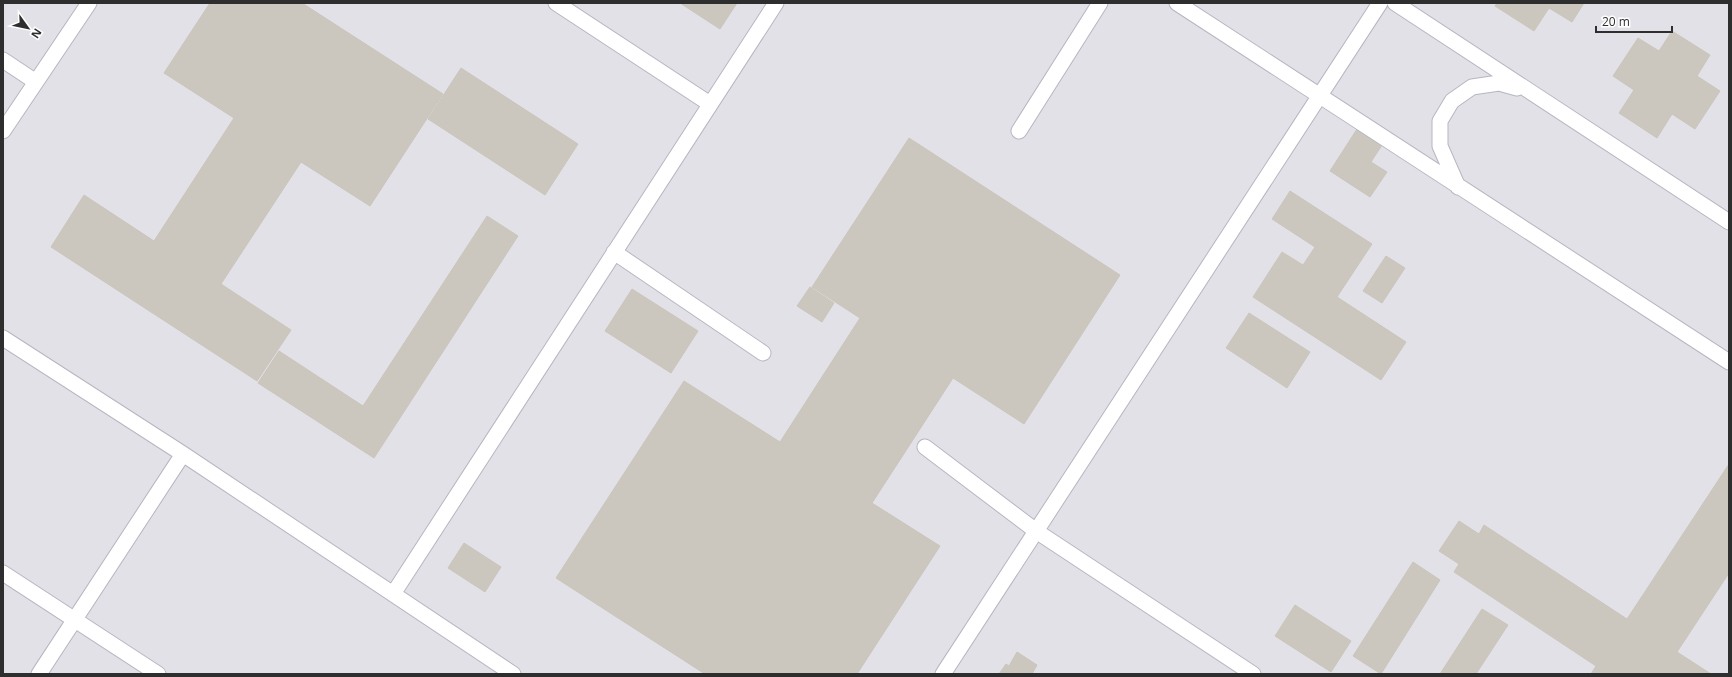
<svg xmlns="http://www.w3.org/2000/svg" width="1732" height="677" font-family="'Open Sans',sans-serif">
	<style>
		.industrial { fill: #e3e1e8 }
		.building { fill: #cbc7bf; stroke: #cbc5ba }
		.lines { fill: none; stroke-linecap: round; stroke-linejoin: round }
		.service-casing { stroke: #b4b7c1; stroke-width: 17 }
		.service { stroke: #fff; stroke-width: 15 }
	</style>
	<rect width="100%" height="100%" fill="#efe9e1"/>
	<!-- industrial -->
	<path class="industrial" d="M3,3H1729V674H3Z"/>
	<!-- building -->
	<path class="building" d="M210,3H302L443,94L370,206L301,162L221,284L291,330L257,381L51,247L84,195L154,241L234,118L164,73Z
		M680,3H737L720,29Z
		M1497,3H1584L1572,22L1549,8L1534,31L1495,6Z
		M1672,31L1710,55L1697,76L1720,91L1695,129L1672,114L1657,138L1619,113L1634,90L1613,76L1638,38L1659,51Z
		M461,68L578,144L545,195L428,119Z
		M1357,129L1382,145L1371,162L1387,172L1370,197L1330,171Z
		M909,138L1120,275L1024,424L953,378L872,503L940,546L857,674H705L556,578L684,381L780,442L860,318L812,287Z
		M1290,191L1372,244L1337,297L1406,342L1381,380L1253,297L1282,252L1303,265L1315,247L1272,219Z
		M487,216L518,236L374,458L258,383L279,351L363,406Z
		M1386,256L1405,268L1382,303L1363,291Z
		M810,287L834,303L822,322L797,306Z
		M632,289L698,331L671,373L605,331Z
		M1249,313L1310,352L1287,388L1226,348Z
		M1729,464V573L1677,652L1711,674H1591L1596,666L1454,572L1459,564L1439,551L1459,521L1479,534L1484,525L1627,619Z
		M464,543L501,567L485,592L448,568Z
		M1413,562L1440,580L1381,674L1353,656Z
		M1295,605L1351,641L1331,672L1275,636Z
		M1482,609L1508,625L1476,674H1440Z
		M1017,652L1037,665L1032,674H999L1006,664L1009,666Z"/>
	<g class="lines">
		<defs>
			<path id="service" d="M556,3L710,104
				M1177,3L1729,362
				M1395,3L1729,222
				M3,60L36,82
				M3,131L89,3
				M1019,131L1100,3
				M1458,187L1440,146V121L1452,101L1472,87L1499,83L1517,88
				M614,252L763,353
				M3,338L183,454L513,674
				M925,447L1036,531L1253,674
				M3,573L158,674
				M393,594L776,3
				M39,674L183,454
				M943,674L1380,3"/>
		</defs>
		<!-- service casing -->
		<use href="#service" class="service-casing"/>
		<!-- service -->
		<use href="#service" class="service"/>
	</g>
	<!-- border -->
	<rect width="1732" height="677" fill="none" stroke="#2e2e2e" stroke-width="8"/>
	<!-- north arrow -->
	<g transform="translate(28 28) rotate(123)" stroke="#ffffff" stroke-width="3" paint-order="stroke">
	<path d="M0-3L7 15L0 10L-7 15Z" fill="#2e2e2e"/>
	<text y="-6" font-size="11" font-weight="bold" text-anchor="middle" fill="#2e2e2e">N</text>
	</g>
	<!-- scale -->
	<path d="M1596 26v6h76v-6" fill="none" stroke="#2e2e2e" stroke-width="2"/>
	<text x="1602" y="26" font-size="12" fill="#2e2e2e" stroke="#ffffff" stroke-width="3" paint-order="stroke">20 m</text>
</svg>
